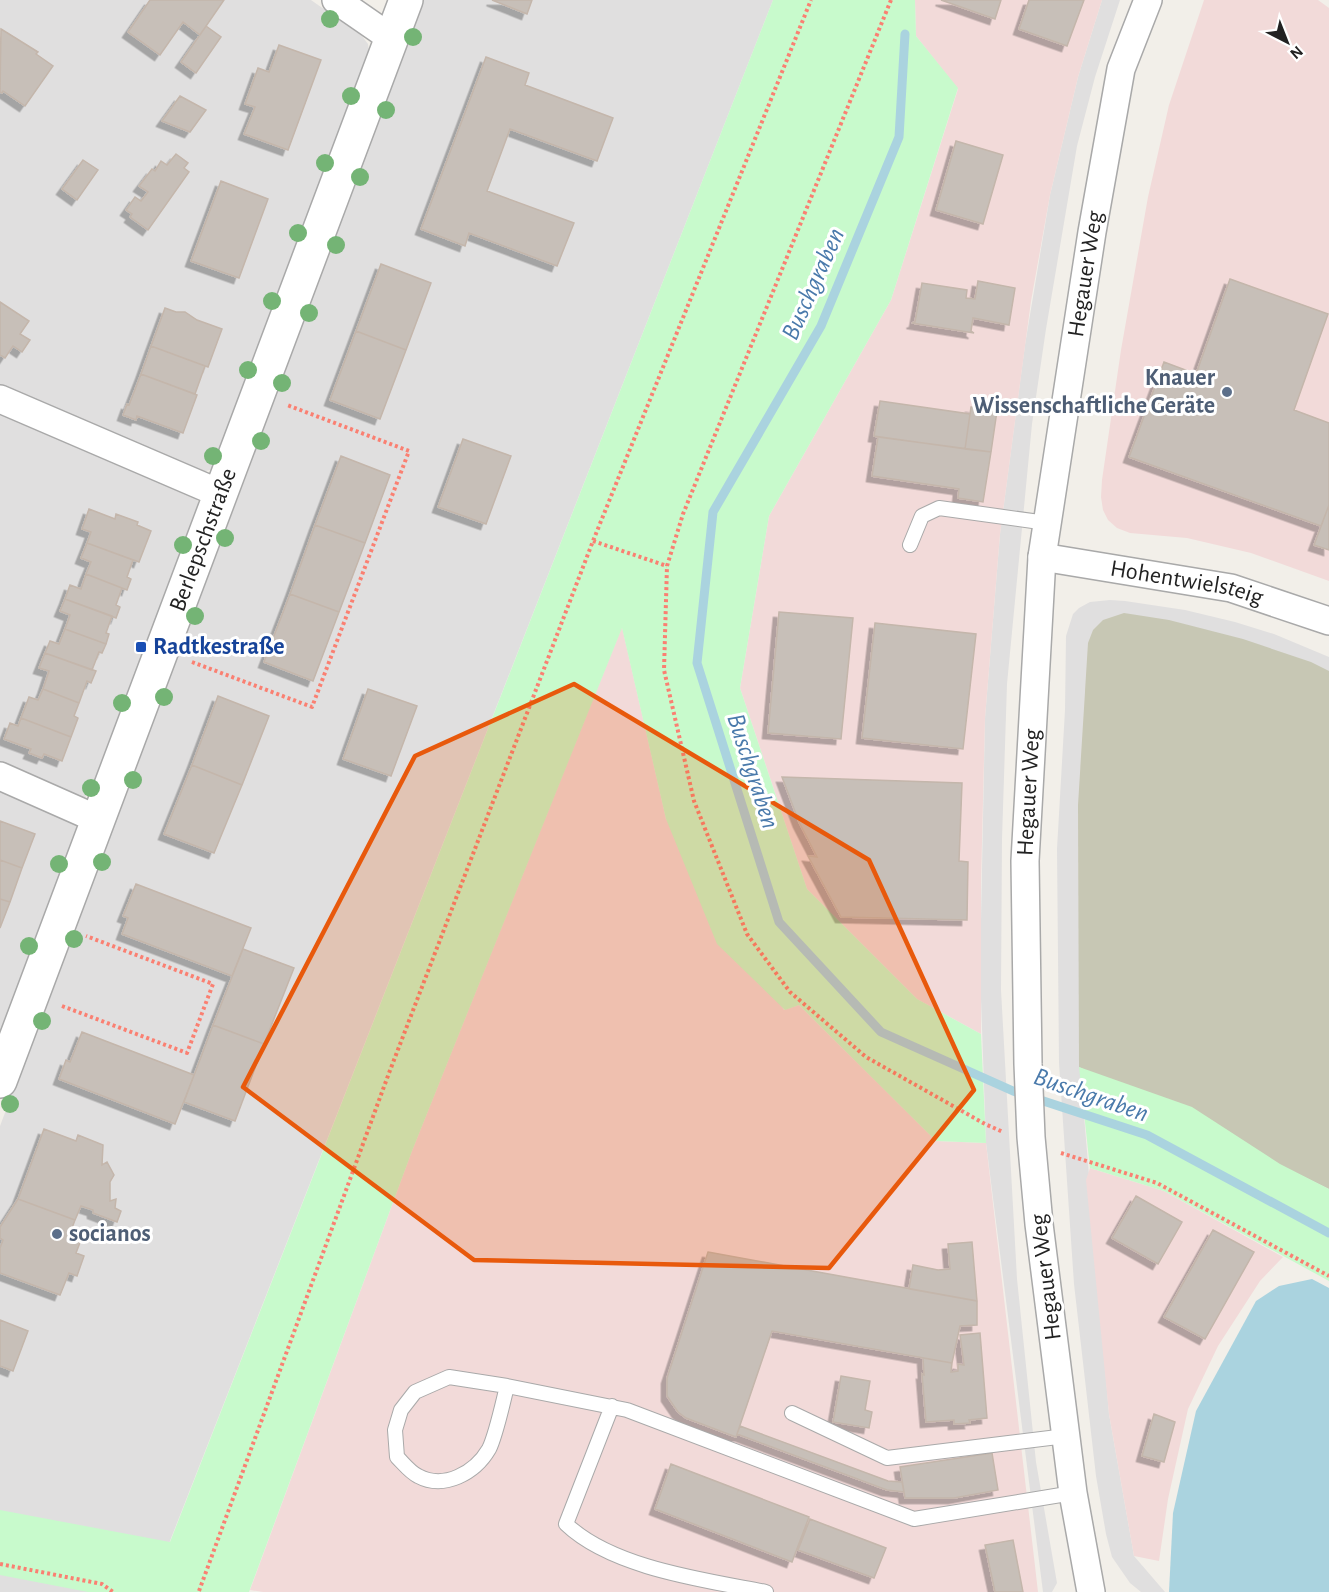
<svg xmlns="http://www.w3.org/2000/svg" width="1329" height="1592" font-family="'Alegreya Sans',sans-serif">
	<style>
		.residential { fill: #e0dfdf }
		.commercial { fill: #f2dad9 }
		.construction { fill: #c7c7b4 }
		.park { fill: #c8facc }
		.water { fill: #aad3df }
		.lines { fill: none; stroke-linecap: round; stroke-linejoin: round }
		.stream { stroke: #aad3df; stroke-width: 9 }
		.building { fill: #c7bfb8; stroke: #c4b6ab; stroke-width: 1.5; filter: url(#shadow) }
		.service-casing { stroke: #a9a9a9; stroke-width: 16 }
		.minor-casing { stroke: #a9a9a9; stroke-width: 30 }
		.tertiary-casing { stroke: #a9a9a9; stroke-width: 36 }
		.path { stroke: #fa8072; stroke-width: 4; stroke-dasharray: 3 3; stroke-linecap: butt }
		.service { stroke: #fff; stroke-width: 14 }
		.minor { stroke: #fff; stroke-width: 27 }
		.tertiary { stroke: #fff; stroke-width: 33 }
		.tree { fill: #74b475 }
		.marked { fill: #e8590c; fill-opacity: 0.2; stroke: #e8590c; stroke-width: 4.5; stroke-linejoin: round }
		.service-dot { fill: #5c6f8a; stroke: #fff; stroke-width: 2 }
		.transit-dot { fill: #1a4fb4; stroke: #fff; stroke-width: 2 }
		.labels { text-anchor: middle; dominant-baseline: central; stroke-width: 6; stroke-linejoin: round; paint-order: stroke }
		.street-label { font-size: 24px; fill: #222; stroke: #fff }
		.service-label { font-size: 24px; font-weight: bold; fill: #4e5e75; stroke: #fff; text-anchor: end }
		.transit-label { font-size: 24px; font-weight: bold; fill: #164399; stroke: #fff; text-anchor: start }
		.water-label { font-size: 26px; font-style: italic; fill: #4a7aab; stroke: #fff }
	</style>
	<defs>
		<filter id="shadow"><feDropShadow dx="-5.5" dy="5.5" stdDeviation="0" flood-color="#0004"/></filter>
	</defs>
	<rect width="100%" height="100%" fill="#f2efe9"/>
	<!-- residential -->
	<path class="residential" d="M0,0H311L362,36L368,44L369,52L214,467L210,470L201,472L0,385Z
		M421,0H773L150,1592H0V1126L250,466L327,249Z
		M1102,0H1120L1095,77L1077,146L1046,329L1032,424L1007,684L1002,839L1001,990L1017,1279L1036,1462L1057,1583L1052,1592H1043L986,1143L980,970L985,718L1000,534L1025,345L1050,195L1078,77Z
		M0,411L194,495L199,503L200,510L92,793L83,798H78L0,763Z
		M1110,600L1125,601L1185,610L1235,622L1274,634L1329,657V1189L1080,1068L1109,1414L1134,1556L1165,1592H1141L1130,1583L1112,1557L1106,1534L1096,1476L1074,1284L1059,1063L1057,849L1065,710L1066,636L1073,614L1079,608L1090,602Z
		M0,786L76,824L77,832L0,1038Z"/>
	<!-- commercial -->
	<path class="commercial" d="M915,0H1102L1078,77L1050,195L1031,301L1000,534L985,718L981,883V1034L917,999L807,889L740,688L769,516L891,300L958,89L916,36Z
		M1204,0H1318L1329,8V581L1251,553L1187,538L1130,533L1117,528L1108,520L1103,510L1101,497L1102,480L1121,350L1148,197L1169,105Z
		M622,627L666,819L784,1010L799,1005L936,1141L986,1143L1038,1592H263L250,1590L412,1151Z
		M1090,1168L1164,1191L1283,1257L1260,1281L1218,1346L1188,1409L1168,1499L1159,1561L1134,1556L1109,1414L1086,1180Z"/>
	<!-- construction -->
	<path class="construction" d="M1124,613L1169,620L1243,639L1311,662L1329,671V1189L1079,1067L1078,805L1088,643L1093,630L1103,620Z"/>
	<!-- park -->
	<path class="park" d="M773,0H915L916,36L958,88L891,300L769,516L740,688L807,889L917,999L981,1034L986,1143L936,1141L799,1005L785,1010L717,944L666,819L622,628L412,1151L249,1592H88L0,1575V1510L170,1542Z
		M1079,1067L1192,1107L1280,1164L1329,1189V1281L1164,1191L1090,1168Z"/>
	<!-- water -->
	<path class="water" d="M1312,1279L1329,1288V1592H1169L1173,1513L1196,1411L1256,1301L1279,1286Z"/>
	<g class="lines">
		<!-- stream -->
		<path class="stream" d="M905,34L899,137L821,326L713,512L697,663L779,922L881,1032L1013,1091L1147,1135L1329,1233"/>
	</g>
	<!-- building -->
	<path class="building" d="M150,0H224L200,35L183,22L160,55L128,32Z
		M492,0H532L527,14Z
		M941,0H1001L995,19Z
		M1029,0H1084L1067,46L1019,29Z
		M206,26L221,37L196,73L181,62Z
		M1,29L38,52L36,54L53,66L25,106L3,91L2,93L0,92Z
		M279,45L321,60L288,150L244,134L255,107L245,104L258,68L269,72Z
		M486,57L529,73L525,85L613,118L597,161L510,129L487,191L574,223L557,266L469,233L465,246L421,229Z
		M180,96L206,110L190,132L162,121Z
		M956,141L1003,155L983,224L936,210Z
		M176,154L188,163L184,168L189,172L148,230L130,217L132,214L126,210L135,197L141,201L148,192L139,186L152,169L155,171L161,161L167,165Z
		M83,160L98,170L77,200L62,189Z
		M221,181L268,199L239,278L191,261Z
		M381,264L431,283L406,350L356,331Z
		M1230,279L1328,314L1294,410L1329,423V505L1321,526L1129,457L1164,362L1196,374Z
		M978,281L1015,288L1009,325L973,318L971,331L974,333L912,323L915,322L922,283L967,290L966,298L975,299Z
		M0,302L29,321L20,334L30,340L22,352L13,346L5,358L0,355Z
		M165,308L176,312H185L197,320L222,329L208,367L151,346Z
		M356,331L406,350L380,419L330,400Z
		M151,346L205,366L195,394L141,374Z
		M141,374L197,395L183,433L137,416L136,420L123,415L127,404L129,405Z
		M880,401L970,414L965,449L874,436Z
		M971,407L997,411L991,452L965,449Z
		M878,437L991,452L983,502L958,498L959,489L872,476Z
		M463,439L511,456L486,524L438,507Z
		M341,456L390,475L365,543L315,525Z
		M1329,505V550L1314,545Z
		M89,509L115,519L116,514L138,522L137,525L151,531L139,562L87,543L91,532L82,529Z
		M315,525L365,543L339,612L290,594Z
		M87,543L133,560L127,577L131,579L127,590L86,574L91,562L81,558Z
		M86,574L122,588L116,605L120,607L116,618L65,599L70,585L81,589Z
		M290,594L339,612L313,681L264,662Z
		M65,599L112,616L106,633L109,634L106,644L65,629L70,615L60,611Z
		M779,612L853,618L841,739L768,733Z
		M875,623L976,634L963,749L862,738Z
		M65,629L106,644L102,653L99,652L92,670L45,653L50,641L59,644Z
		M45,653L96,671L91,683L87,681L79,703L43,689L49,671L39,668Z
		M43,689L79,703L74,716L78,718L71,737L21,718L29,697L38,700Z
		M368,689L417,706L391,776L343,759Z
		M218,696L269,716L242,785L192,765Z
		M21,718L71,737L62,761L44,754L42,758L29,753L31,749L4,739L10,723L18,726Z
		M192,765L242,785L214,853L164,834Z
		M782,777L962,783L959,861L968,862L967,920L841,917L808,856L817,857L799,822Z
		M0,821L35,834L22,868L0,860Z
		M0,860L22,868L10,902L0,899Z
		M136,884L251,928L232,976L122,934L128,918L123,916Z
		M0,899L10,902L0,928Z
		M243,949L294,968L264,1044L213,1025Z
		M213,1025L264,1044L235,1121L184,1102Z
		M82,1032L194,1075L175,1124L59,1079L66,1060L70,1062Z
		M44,1129L76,1141L78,1135L103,1145L102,1165L107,1162L114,1175L110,1182V1201L116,1199L115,1208L121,1211L117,1222L93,1213V1210L81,1206L75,1220L18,1199Z
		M1136,1196L1182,1222L1158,1264L1112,1238Z
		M18,1199L75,1220L69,1236L81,1240L76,1253L84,1256L77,1276L69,1273L60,1295L0,1273V1248L3,1240L0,1238V1227Z
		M1213,1230L1254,1252L1205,1339L1164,1317Z
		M972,1242L977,1301L909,1289L913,1265L938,1270L950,1269L948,1244Z
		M708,1252L977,1301V1325L960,1326L952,1363L772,1331L736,1437L686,1418L678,1412L667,1396V1378Z
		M0,1320L28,1331L13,1371L0,1366Z
		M980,1333L987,1418L969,1420L970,1423L954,1424V1420L926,1422L922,1374L924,1375L923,1358L952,1363L951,1372L958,1371V1364L964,1365L960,1335Z
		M841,1376L870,1381L865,1410L872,1412L869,1428L833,1422Z
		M1154,1414L1175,1422L1164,1462L1142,1456Z
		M740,1426L888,1481L902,1482L904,1492L887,1490L737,1434Z
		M992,1453L998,1490L954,1498H905L900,1467Z
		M671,1464L809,1517L792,1562L655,1509Z
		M810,1519L886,1548L874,1578L798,1550Z
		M1013,1540L1023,1592H995L985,1545Z"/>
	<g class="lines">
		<defs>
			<path id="service" d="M910,545L922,516L939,508L1047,523
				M507,1386C503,1402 496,1435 489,1449C475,1473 444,1490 418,1476C410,1472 404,1464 397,1457L395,1430L401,1410L415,1392L449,1377L507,1386L627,1410L914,1519L1073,1493
				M612,1406L566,1524C612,1568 704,1580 766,1592
				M792,1413L887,1458L1066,1436"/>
			<g id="minor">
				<path d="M336,0L391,38"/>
				<path d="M0,399L221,494"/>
				<path id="s1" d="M1042,557L1231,588L1329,621"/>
				<path d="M0,776L97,819"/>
				<path id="s2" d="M1091,1592L1073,1493L1039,1224L1031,1137L1028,1064L1025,861L1042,557L1092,232L1121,69L1148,0"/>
			</g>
			<g id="tertiary">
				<path id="s3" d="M0,1081L406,0"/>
			</g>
		</defs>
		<!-- service casing -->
		<use href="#service" class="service-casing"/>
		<!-- minor casing -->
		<use href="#minor" class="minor-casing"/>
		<!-- tertiary casing -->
		<use href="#tertiary" class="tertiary-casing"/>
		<!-- path -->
		<path class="path" d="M891,0L683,514L667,566L664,670L694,801L747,934L790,992L866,1057L985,1124L1003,1132
			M593,541L667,566
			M192,662L312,707L409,451L287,405
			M62,1006L187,1053L213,984L86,936
			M1061,1153L1157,1183L1329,1276
			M0,1564L102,1584L113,1592
			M199,1591L389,1073L593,541L811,0"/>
		<!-- service -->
		<use href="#service" class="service"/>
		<!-- minor -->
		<use href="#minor" class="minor"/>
		<!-- tertiary -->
		<use href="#tertiary" class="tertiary"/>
	</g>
	<!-- trees -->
	<g class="tree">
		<circle cx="330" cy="19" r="9"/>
		<circle cx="413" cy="37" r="9"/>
		<circle cx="351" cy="96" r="9"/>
		<circle cx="386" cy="110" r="9"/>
		<circle cx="325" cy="163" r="9"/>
		<circle cx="360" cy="177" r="9"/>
		<circle cx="298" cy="233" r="9"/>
		<circle cx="336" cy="245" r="9"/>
		<circle cx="272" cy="301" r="9"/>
		<circle cx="309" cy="313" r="9"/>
		<circle cx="248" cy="370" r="9"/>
		<circle cx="282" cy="383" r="9"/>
		<circle cx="261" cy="441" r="9"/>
		<circle cx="213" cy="456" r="9"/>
		<circle cx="225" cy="538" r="9"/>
		<circle cx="183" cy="545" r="9"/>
		<circle cx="195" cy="616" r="9"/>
		<circle cx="164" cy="697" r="9"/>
		<circle cx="122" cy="703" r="9"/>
		<circle cx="133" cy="780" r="9"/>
		<circle cx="91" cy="788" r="9"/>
		<circle cx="102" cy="862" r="9"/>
		<circle cx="59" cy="864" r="9"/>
		<circle cx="74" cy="939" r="9"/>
		<circle cx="29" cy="946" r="9"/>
		<circle cx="42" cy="1021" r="9"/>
		<circle cx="10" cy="1104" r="9"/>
	</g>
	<!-- marked area -->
	<path class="marked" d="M574,684L869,860L974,1090L829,1268L474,1260L243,1087L415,756Z"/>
	<!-- markers -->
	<g class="service-dot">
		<circle cx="1227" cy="392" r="6"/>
		<circle cx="57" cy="1234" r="6"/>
	</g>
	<rect class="transit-dot" x="135" y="641" width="12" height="12" rx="3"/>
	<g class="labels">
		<!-- street labels -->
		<g class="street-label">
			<text stroke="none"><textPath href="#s2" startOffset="1326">Hegauer Weg</textPath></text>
			<text stroke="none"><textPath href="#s3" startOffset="578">Berlepschstraße</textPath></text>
			<text stroke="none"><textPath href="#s1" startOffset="147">Hohentwielsteig</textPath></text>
			<text stroke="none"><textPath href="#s2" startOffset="804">Hegauer Weg</textPath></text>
			<text transform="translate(1046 1277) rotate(-97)">Hegauer Weg</text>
		</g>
		<!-- service labels -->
		<g class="service-label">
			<text x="1215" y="378">Knauer<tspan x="1215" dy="28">Wissenschaftliche Geräte</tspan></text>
			<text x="69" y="1234" text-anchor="start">socianos</text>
		</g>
		<!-- transit labels -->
		<g class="transit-label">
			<text x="153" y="647">Radtkestraße</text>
		</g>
		<!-- water labels -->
		<g class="water-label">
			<text transform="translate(813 284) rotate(-66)">Buschgraben</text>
			<text transform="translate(753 771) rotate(72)">Buschgraben</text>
			<text transform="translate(1091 1095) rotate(19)">Buschgraben</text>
		</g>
	</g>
	<!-- north arrow -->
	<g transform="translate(1287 42) rotate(138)" stroke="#ffffff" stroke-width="4.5" paint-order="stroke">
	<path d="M0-4.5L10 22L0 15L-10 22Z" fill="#222222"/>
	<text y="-9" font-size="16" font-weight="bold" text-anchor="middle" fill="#222222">N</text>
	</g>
</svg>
